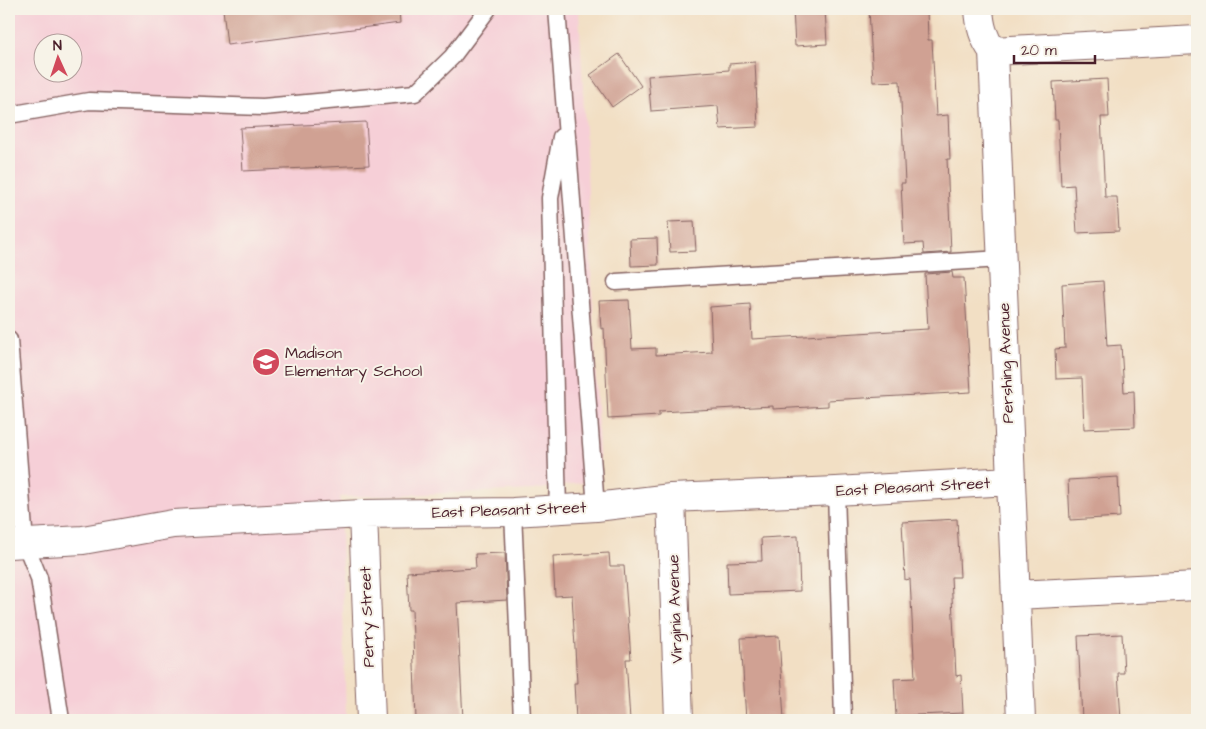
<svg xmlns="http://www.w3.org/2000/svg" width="1206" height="729" font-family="'Architects Daughter',sans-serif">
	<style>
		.built { fill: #f6cfd7; fill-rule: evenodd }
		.building { fill: #d0a193 }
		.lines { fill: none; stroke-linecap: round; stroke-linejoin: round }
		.service-casing { stroke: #856261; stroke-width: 19 }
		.minor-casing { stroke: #856261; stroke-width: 30 }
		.service { stroke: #fff; stroke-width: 16 }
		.minor { stroke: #fff; stroke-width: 28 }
		.labels { text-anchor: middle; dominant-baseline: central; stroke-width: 4; stroke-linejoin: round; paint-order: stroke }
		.poi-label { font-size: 16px; fill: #4a1f2b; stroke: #f7f3e8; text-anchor: start }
		.street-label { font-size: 16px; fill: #4a1f2b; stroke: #f7f3e8 }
	</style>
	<rect width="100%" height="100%" fill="#f7f3e8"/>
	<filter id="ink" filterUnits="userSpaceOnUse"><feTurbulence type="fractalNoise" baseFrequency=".02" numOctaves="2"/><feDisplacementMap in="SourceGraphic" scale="10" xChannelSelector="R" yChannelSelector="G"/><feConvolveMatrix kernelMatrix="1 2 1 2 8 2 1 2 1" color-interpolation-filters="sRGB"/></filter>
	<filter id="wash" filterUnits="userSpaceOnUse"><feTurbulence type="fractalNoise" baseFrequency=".0096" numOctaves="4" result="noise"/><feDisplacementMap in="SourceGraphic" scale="20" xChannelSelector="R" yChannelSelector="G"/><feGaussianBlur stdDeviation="1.12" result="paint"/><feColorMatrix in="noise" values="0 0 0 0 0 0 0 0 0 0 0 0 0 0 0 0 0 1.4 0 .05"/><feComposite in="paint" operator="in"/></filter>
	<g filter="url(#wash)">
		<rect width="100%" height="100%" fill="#f2dfc4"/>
		<!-- built -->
		<path class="built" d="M9,9H579L588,192L600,480L533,490L340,497L346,720H9ZM42,42H72V72H42Z"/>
		<g id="blocks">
			<!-- building -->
			<path class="building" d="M223,9H399L400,23L227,45Z
				M793,9H825L827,44L795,46Z
				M869,9H927L928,40H932L936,116L948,115L950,159H947L951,252L924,254L923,243L904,244L901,183H905L900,81L873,82Z
				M619,54L641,86L612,107L590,75Z
				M755,62L758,127L720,129L718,106L651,111L648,76L729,70V64Z
				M1107,79L1109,117H1101L1105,197H1117L1119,231L1077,233L1074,185L1061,186L1058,120H1055L1053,82Z
				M366,122L369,165L243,171L240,128Z
				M694,221L696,251L670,252L668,222Z
				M657,238L658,265L631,266L630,239Z
				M952,272L953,278H964L971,392L828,400V406L773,409V406L659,412V416L608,419L604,328L601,329L599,301L629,300L632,349L656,348V355L712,352L710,307L750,304L752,339L928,329L925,274Z
				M1103,281L1107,346L1121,345L1124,392L1134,391L1135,427L1084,429L1082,378L1056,379L1055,349L1065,348L1062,284Z
				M1118,477L1120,517L1070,520L1068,480Z
				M957,519L960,577H951L956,676L961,675L963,713L896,716L894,679L915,678L910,579L905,580L902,522Z
				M798,536L800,591L728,594L727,562L762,561L761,538Z
				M505,553L507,600L457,603L463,720H416L412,610H409L407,572L476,568L475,554Z
				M609,553L610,566H624L631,659H626L630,720H576L574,683H577L572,595L555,596L553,556Z
				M1122,634L1124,673H1118L1121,720H1082L1078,636Z
				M779,636L784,720H746L741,638Z"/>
		</g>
	</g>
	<g filter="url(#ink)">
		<use href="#blocks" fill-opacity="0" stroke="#856261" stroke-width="1"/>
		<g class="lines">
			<defs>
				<path id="service" d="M557,9L596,507
					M9,115L89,101L263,107L415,93L452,57L488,9
					M616,282L1002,259
					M9,340L25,543L39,578L61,720
					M836,491L843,720
					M558,509L550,198L561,137
					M513,512L522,720"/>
				<path id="minor" d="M979,9C980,25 983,38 993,51L1021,720
					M993,51L1197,40
					M671,498L679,720
					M363,514L371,720
					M9,544L83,540L173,524L363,514L513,512L596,507L671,498L836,491L1010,481
					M1016,595L1197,586"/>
			</defs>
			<!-- service casing -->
			<use href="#service" class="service-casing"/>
			<!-- minor casing -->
			<use href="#minor" class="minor-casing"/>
			<!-- service -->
			<use href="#service" class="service"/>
			<!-- minor -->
			<use href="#minor" class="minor"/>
		</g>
	</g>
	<!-- icons -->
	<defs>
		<symbol id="school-disc" viewBox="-11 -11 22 22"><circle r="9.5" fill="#d1495b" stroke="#f7f3e8"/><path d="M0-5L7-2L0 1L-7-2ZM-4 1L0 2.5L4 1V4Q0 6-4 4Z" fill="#fff"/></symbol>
	</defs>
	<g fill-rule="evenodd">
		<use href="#school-disc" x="250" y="346" width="32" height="32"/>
	</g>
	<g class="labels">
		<!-- poi labels -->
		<g class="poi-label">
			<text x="285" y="353">Madison<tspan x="285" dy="18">Elementary School</tspan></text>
		</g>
		<!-- street labels -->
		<g class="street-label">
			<text transform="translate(1006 363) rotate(-92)">Pershing Avenue</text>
			<text transform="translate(913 487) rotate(-3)">East Pleasant Street</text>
			<text transform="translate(509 510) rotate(-2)">East Pleasant Street</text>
			<text transform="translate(675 609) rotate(-92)">Virginia Avenue</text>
			<text transform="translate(367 617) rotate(-92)">Perry Street</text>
		</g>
	</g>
	<!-- margin -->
	<rect width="1206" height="729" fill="none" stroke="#f7f3e8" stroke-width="30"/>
	<!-- north arrow -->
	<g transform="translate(58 58) rotate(357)"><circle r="24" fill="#f7f3e8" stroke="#b29e9c"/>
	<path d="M0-4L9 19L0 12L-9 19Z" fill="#d1495b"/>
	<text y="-8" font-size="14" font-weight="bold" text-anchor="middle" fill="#4a1f2b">N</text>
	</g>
	<!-- scale -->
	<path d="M1014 55v8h81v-8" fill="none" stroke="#4a1f2b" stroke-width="2.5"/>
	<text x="1021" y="55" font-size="15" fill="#4a1f2b" stroke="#f7f3e8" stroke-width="4" paint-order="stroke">20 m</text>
</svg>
